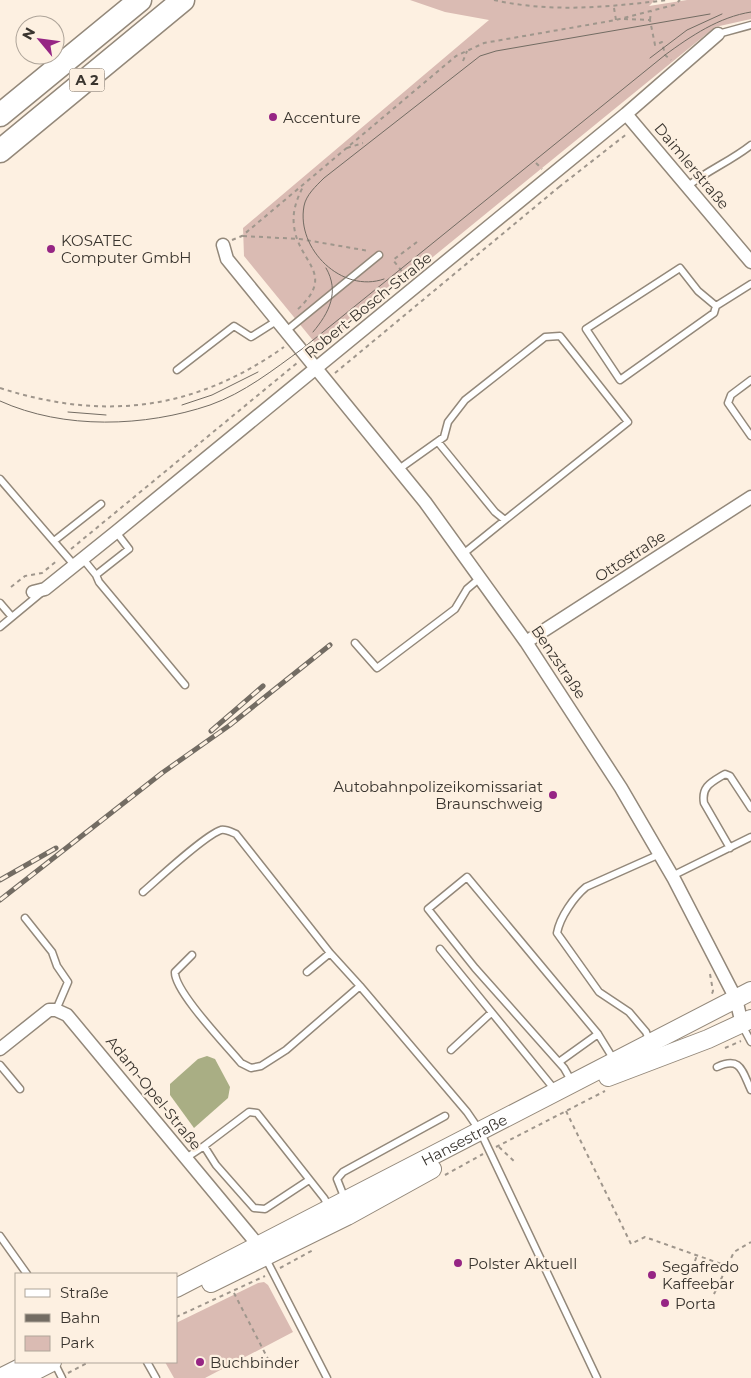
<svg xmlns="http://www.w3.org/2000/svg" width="751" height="1378" font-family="Montserrat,sans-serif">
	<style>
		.green { fill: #dabbb3 }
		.water { fill: #a9ae84 }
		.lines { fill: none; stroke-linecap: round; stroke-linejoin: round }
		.lane-casing { stroke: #93887a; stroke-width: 9 }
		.street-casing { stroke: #93887a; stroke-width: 15 }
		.secondary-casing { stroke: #93887a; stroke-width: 20 }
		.highway-casing { stroke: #93887a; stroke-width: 25 }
		.path { stroke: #9f968c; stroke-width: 2; stroke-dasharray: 4 4; stroke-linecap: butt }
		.lane { stroke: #fff; stroke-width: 6 }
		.street { stroke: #fff; stroke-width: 12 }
		.secondary { stroke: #fff; stroke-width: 18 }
		.highway { stroke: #fff; stroke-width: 22 }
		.tram { stroke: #736c63; stroke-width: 1 }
		.rail-casing { stroke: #736c63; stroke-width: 5 }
		.rail { stroke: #fdf0e1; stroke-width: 3; stroke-dasharray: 9; stroke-linecap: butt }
		.poi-dot { fill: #962584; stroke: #fdf0e1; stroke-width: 2 }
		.labels { text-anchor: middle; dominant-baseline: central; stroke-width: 4.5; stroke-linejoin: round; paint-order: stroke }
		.shield { fill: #fdf0e1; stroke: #746d64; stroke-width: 1 }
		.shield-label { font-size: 14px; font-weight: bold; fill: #3a352f }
		.poi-label { font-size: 15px; fill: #3a352f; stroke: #fdf0e1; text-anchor: start }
		.street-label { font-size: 15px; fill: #3a352f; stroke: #fdf0e1 }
	</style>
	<rect width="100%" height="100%" fill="#fdf0e1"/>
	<!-- green -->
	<path class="green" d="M410,0H655L649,6L687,0H751V19L715,27L320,349L244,256L243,228L489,20L445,12Z
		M264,1282L268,1285L293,1332L205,1378H174L165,1362H176V1323L258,1283Z"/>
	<!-- water -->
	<path class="water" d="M207,1056L215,1059L230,1087L228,1098L194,1128L170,1095V1084L198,1059Z"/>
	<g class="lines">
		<defs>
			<path id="lane" d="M718,34L751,25
				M688,186C708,170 731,161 751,145
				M680,268L698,291L716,306L714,313L620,380L586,329Z
				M716,306L751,284
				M286,331L379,255
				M177,370L234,326L251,337L278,320
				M751,380L731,395L728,403L751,436
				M399,469L444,437L448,422L465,400L545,337L560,336L628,422L505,520L495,512L438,442
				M0,479L75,566
				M54,541L101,504
				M463,554L505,520
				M83,559L96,575L129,549L116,532
				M96,575L99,582L185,685
				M0,603L12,617
				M0,627L41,593
				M355,643L377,668L455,609L467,589L480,578
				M730,848L704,803C701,786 712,782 725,774L730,776L751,808
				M672,876L751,837
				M143,892C158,879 205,835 221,830C226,829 231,832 236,834L330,953
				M25,918L52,952L57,966L68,982L56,1010
				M440,949L555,1090
				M192,955L175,972C174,991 227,1046 241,1063L251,1068L261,1066L286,1050L360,986L467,1112L480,1131L597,1378
				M307,972L330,953L360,986
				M742,1025L751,1042
				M650,1042L646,1032L629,1012L599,992L557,933C560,917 574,897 586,887L660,854
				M451,1050L491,1013
				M559,1062L598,1034L614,1060
				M0,1065L20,1089
				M717,1067C741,1056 742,1071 751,1090
				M572,1082L564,1068L475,968L428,909L467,877L598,1034
				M186,1158L204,1146
				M309,1180L265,1209L254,1208L216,1165L204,1146L249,1112L257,1113L324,1198L329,1207
				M345,1199L337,1179L343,1172L445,1116
				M0,1236L27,1274
				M265,1257L327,1378
				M54,1362L62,1378
				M147,1362L156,1378"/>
			<path id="street" d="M626,114L751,262
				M223,245L227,259L425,502L526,642L621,788L674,879L736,999L742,1024
				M33,592L45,589L116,532L626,114L718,34
				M526,642L751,497
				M0,1049L49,1010H56L67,1015L258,1245L262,1253"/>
			<g id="secondary">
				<path d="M608,1077L708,1039L751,1019"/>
				<path d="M211,1283L347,1216L432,1169"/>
				<path id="s1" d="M176,1288L751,991"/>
				<path d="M0,1378L32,1362"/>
				<path d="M21,1378L52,1362"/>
			</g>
			<path id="highway" d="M0,115L140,0
				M0,151L183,0"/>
		</defs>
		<!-- lane casing -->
		<use href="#lane" class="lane-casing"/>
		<!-- street casing -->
		<use href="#street" class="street-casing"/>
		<!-- secondary casing -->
		<use href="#secondary" class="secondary-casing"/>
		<!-- highway casing -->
		<use href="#highway" class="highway-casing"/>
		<!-- path -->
		<path class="path" d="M494,0C551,13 609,7 667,0
			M614,8L616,20
			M624,19L650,20L655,45L662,42L665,55L671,60
			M650,20L651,11
			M463,61L467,51
			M347,148L363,143
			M536,163L542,169
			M559,187L628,133
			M243,236L300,239L369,251
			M232,240L242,236L456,56L484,43L616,20L674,5L680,0
			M417,242L393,260L404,274L427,255
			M298,309C337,273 298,263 294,226C292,211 297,198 304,185
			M314,349L387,291L404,274
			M335,373L559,187L557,184
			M0,388C103,421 194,411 284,347
			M71,549L297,363
			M11,587L25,576L42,573L58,560
			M710,974L713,991L711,996
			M725,1048L741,1041
			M566,1111L631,1244L645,1237L727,1266
			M496,1147L605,1091
			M499,1147L514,1161
			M445,1175L483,1154
			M695,1261L697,1255
			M280,1268L315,1249
			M234,1293L268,1359
			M714,1294L734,1252L751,1242
			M176,1317L265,1276
			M68,1373L89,1362"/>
		<!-- lane -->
		<use href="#lane" class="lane"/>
		<!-- street -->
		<use href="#street" class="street"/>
		<!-- secondary -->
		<use href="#secondary" class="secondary"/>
		<!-- highway -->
		<use href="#highway" class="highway"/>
		<!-- tram -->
		<path class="tram" d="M650,58L687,30L722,14
			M384,279C342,294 296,249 304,206C306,195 316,186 324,178L480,56L496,51L710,14
			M313,332C329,313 340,292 326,268
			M0,401C64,430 145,427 210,405C244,393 273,370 302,349L665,55C691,36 719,17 751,12
			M182,405L212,395L258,372
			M68,412L106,415"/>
		<defs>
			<path id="rail" d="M211,731L263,686
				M0,880L56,848
				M0,900L162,773L230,725L330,645"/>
		</defs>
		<!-- rail casing -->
		<use href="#rail" class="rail-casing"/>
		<!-- rail -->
		<use href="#rail" class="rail"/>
	</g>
	<!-- markers -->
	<g class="poi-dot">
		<circle cx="273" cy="117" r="5"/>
		<circle cx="51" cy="249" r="5"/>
		<circle cx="553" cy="795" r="5"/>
		<circle cx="458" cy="1263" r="5"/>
		<circle cx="652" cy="1275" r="5"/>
		<circle cx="665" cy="1303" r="5"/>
		<circle cx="200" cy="1362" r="5"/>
	</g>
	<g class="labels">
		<!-- shield labels -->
		<rect class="shield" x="69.5" y="68.5" width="35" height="23" rx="4"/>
		<g class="shield-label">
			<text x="87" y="80">A 2</text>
		</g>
		<!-- poi labels -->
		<g class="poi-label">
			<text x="283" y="117">Accenture</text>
			<text x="61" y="240">KOSATEC<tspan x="61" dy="17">Computer GmbH</tspan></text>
			<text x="543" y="786" text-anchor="end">Autobahnpolizeikomissariat<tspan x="543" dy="17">Braunschweig</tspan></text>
			<text x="468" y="1263">Polster Aktuell</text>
			<text x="662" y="1266">Segafredo<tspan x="662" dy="17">Kaffeebar</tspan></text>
			<text x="675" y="1303">Porta</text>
			<text x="210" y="1362">Buchbinder</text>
		</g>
		<!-- street labels -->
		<g class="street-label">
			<text transform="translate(692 166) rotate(50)">Daimlerstraße</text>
			<text transform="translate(368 305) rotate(-39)">Robert-Bosch-Straße</text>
			<text transform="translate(630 556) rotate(-33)">Ottostraße</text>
			<text transform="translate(559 662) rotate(56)">Benzstraße</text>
			<text transform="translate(154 1093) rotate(51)">Adam-Opel-Straße</text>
			<text stroke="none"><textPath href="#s1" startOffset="324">Hansestraße</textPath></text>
		</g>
	</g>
	<!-- legend -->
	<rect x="15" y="1273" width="162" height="90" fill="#fdf0e1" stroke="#afa59a"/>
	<rect x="25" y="1289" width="25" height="8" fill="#ffffff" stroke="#afa59a"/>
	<text x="60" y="1298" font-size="15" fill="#3a352f">Straße</text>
	<rect x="25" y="1314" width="25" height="8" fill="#736c63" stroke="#afa59a"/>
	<text x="60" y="1323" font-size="15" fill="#3a352f">Bahn</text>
	<rect x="25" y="1336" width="25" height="15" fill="#dabbb3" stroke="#afa59a"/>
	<text x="60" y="1348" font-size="15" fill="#3a352f">Park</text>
	<!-- north arrow -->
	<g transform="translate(40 40) rotate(299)"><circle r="24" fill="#fdf0e1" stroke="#afa59a"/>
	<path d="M0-4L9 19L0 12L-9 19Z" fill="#962584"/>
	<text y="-8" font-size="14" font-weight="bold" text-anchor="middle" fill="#3a352f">N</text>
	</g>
</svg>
